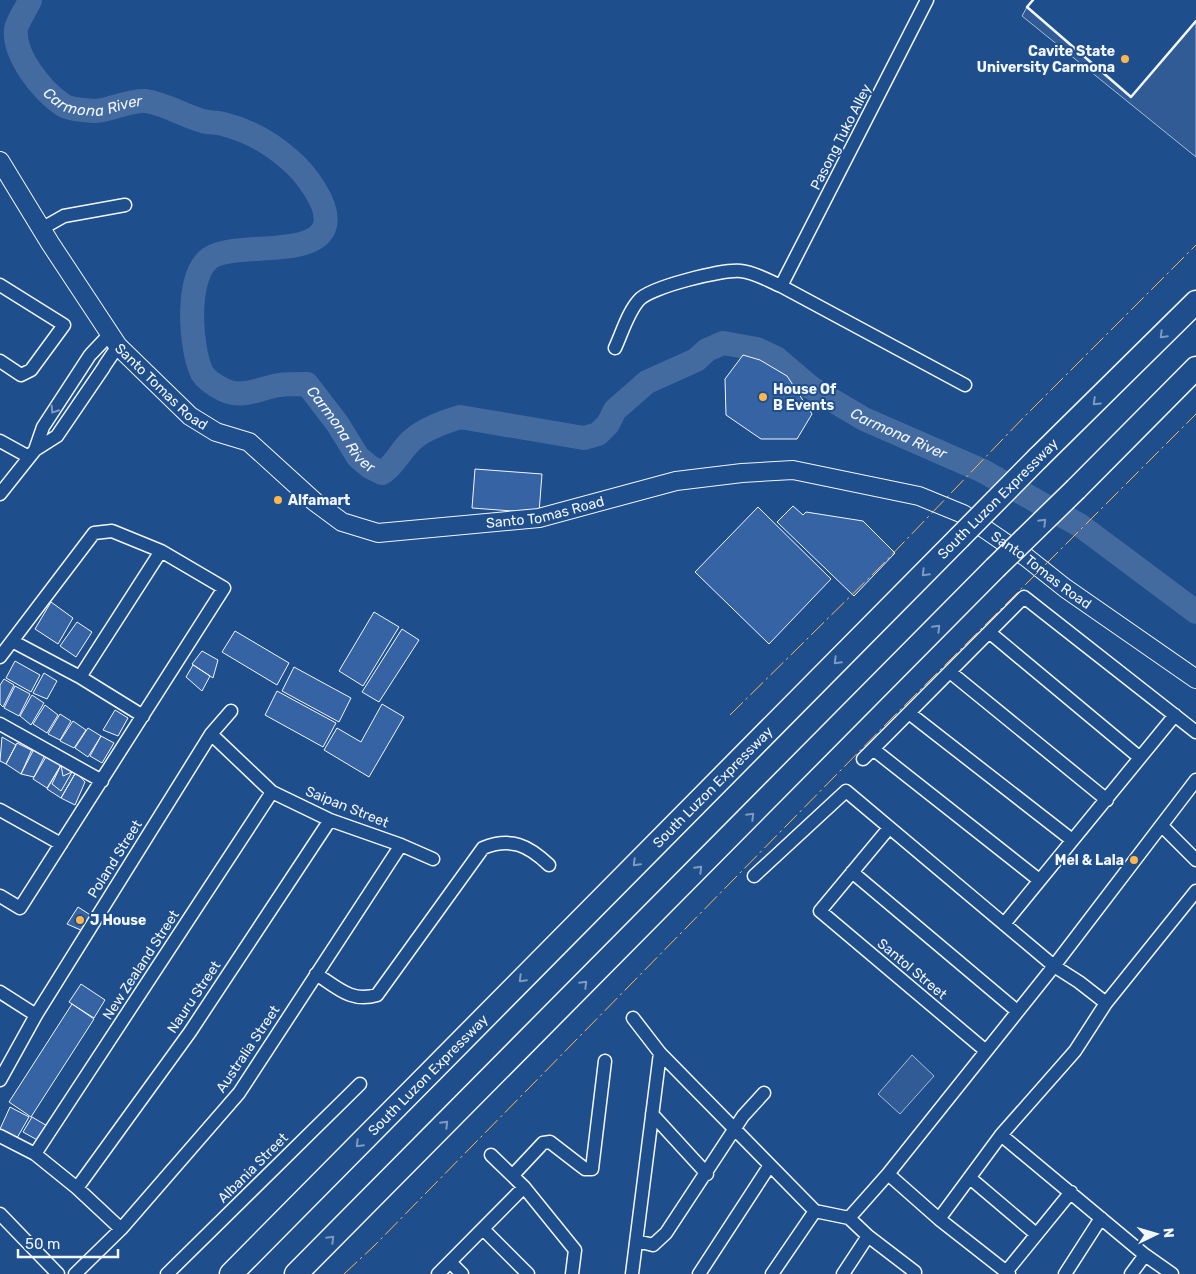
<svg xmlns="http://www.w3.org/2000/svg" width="1196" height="1274" font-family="Rubik,sans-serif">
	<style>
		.green { fill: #305b95; stroke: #a8bbd7 }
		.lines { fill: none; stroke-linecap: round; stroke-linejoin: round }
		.river { stroke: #446ba0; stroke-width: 24 }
		.building { fill: #3563a3; stroke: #f2f6ff }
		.street-casing { stroke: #f2f6ff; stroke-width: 15 }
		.secondary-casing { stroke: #f2f6ff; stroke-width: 20 }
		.highway-casing { stroke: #f2f6ff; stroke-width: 25 }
		.street { stroke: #1f4e8c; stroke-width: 12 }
		.secondary { stroke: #1f4e8c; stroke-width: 18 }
		.highway { stroke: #1f4e8c; stroke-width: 22 }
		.highway-bridge-casing { stroke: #f2f6ff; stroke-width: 25; stroke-linecap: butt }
		.highway-bridge { stroke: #1f4e8c; stroke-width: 22 }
		.wall { stroke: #f2f6ff; stroke-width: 2.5 }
		.power { stroke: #ffb74d; stroke-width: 1; stroke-dasharray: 18 4 2.5 4; stroke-linecap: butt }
		.oneway { stroke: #7e9ac0 }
		.poi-dot { fill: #ffb74d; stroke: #1f4e8c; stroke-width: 2 }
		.labels { text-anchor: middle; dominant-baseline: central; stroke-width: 4; stroke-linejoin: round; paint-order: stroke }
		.poi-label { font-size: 14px; font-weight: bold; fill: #f2f6ff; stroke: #1f4e8c; text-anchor: start }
		.street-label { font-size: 14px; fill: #f2f6ff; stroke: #1f4e8c }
		.water-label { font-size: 15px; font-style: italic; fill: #f2f6ff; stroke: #1f4e8c }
	</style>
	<rect width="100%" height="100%" fill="#1f4e8c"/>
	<!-- green -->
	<path class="green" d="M1027,7L1131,97L1196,21V157L1022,16Z
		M912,1055L934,1076L900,1114L878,1094Z"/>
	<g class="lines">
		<!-- river -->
		<path class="river" id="s1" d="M30,0C27,8 17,22 16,29C13,55 42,91 63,105C71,110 85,110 94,111C110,111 127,100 146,101C166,104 184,116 203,121C209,123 216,122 223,124C247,130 271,143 290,160C304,172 330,204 325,225C317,259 234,241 210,258C185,276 190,348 202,373C206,380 216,386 224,390C242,399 261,388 279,385C288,384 297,384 307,384L337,423L358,457L370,467L382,473C395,465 400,451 411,441C423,429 444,422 460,417L584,438L598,434L608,424L615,410L647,382L696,360L707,350L723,343L757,349L776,358L810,387L864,419L983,471L1081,526L1196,612"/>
	</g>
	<!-- building -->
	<path class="building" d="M743,355L760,360L787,376L812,414L797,439H761L726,415L725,379Z
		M475,469L542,474L539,513L472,508Z
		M793,506L803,515L806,512L863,521L895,553L854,596L777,522Z
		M758,507L831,579L769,644L695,572Z
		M51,602L73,618L58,644L35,629Z
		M374,612L399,627L363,686L339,671Z
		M77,622L92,632L76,657L60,646Z
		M402,629L419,640L379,702L362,692Z
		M235,631L289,663L277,685L222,652Z
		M202,651L218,660L213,678L192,664Z
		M15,661L40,675L31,692L6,678Z
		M193,665L210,676L202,691L186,677Z
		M294,667L351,698L339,722L282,691Z
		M44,673L57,681L47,699L33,693Z
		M4,679L14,685L3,707L0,704V685Z
		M15,686L30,694L19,716L4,708Z
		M277,691L336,723L323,747L265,715Z
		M32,695L44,703L31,725L20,716Z
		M382,704L404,717L369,777L324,750L337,728L361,742Z
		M45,705L58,715L47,733L33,724Z
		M115,710L128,718L118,736L103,730Z
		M60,714L71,721L60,740L48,734Z
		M73,721L86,730L74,748L60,741Z
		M88,728L101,736L88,757L75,748Z
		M101,736L114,743L102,763L90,756Z
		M2,737L16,745L6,764L0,761Z
		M17,743L33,751L21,774L6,764Z
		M32,749L46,757L34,777L21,774Z
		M45,755L61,765L47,788L33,779Z
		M61,765L63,776L72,772L61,791L52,784Z
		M61,765L76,772L61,798L47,789Z
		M76,772L85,782L75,805L61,798Z
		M78,907L92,916L83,931L67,924Z
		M81,984L105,1000L94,1018L69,1002Z
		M72,1004L94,1019L31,1117L9,1102Z
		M10,1107L29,1117L17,1138L0,1129Z
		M32,1117L49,1127L41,1142L23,1132Z"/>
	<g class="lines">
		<defs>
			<path id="street" d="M927,0L781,286L965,385
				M41,229L64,216L125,205
				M0,285L64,325L31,370L21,375L0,361
				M615,348C622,333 628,312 639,300C650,287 723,269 741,271C754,272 769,281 781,286
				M91,354L110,334
				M105,365L118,346
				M0,441L29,457
				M35,450L43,427L90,355
				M0,494L35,450L57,436L104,367
				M989,632L1139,757
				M12,641L80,677L143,716
				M0,657L94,533L112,531L161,551L224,588L20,908L0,896
				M950,672L1107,800
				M80,677L161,551
				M909,713L1072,840
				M0,724L102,781
				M211,734L272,792L330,820L401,845L433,859
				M873,749L1039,880
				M863,759L1024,597L1196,732
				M0,810L61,844
				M1162,826L1196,860
				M889,828L820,911L986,1051
				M852,872L1017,1011
				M754,876L846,791L1054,966L1079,982L1106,1003L1075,1051L1001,1135L939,1219
				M1004,924L1175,715
				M316,974C337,987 351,1003 377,995L483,848C511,837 528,845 549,865
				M0,992L36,1015
				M1106,1003L1196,891
				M633,1018L660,1053L815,1211L849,1218L868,1236L915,1272L913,1274
				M0,1080L36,1015L211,734L231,711
				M652,1114L707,1174
				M1001,1135L1145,1255L1172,1274
				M0,1136L35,1154L77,1188L121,1229
				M35,1154L272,792
				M491,1155L524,1187L575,1250L572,1274
				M888,1174L939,1219L1009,1274
				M513,1175L543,1143L550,1142L585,1169H592L605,1061
				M970,1178L1036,1234
				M77,1188L190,1032L330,820
				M0,1214L58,1274
				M849,1218L888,1174L1054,966L1196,780
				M483,1229L528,1274
				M637,1241L653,1245L666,1233L743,1116L764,1093
				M450,1262L462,1274
				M1006,1272L1071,1192
				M75,1274L121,1229L239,1093L401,845
				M167,1274L360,1084
				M438,1274L524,1187
				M632,1274L660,1053
				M699,1274L770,1165
				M772,1274L815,1211
				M843,1274L868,1236
				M1065,1274L1101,1218
				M1131,1274L1145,1255"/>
			<g id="secondary">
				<path id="s2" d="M0,161L50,243L118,346L190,416L216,432L249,442L315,502L342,522L378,533L539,518L676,481L742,473L793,470L919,496L963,514L1026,557L1065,588L1196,679"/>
			</g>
			<g id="highway">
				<path d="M1038,458L1196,302"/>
				<path d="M1076,489L1196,368"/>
				<path id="s3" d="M231,1274L959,538"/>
				<path d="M296,1274L995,568"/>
			</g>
		</defs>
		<!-- street casing -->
		<use href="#street" class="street-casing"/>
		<!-- secondary casing -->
		<use href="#secondary" class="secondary-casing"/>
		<!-- highway casing -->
		<use href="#highway" class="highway-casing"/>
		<!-- street -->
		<use href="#street" class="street"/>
		<!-- secondary -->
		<use href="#secondary" class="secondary"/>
		<!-- highway -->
		<use href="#highway" class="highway"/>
		<defs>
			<path id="highway-bridge" d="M959,538L1038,458
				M995,568L1076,489"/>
		</defs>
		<!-- highway-bridge casing -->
		<use href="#highway-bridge" class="highway-bridge-casing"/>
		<!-- highway-bridge -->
		<use href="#highway-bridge" class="highway-bridge"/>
		<!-- wall -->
		<path class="wall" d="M1033,0L1027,7L1131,97L1196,21"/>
		<!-- power -->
		<path class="power" d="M730,715L880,567L1025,416L1196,245
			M344,1274L374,1246L891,719L1196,414"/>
	</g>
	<!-- one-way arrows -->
	<defs><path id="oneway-chevron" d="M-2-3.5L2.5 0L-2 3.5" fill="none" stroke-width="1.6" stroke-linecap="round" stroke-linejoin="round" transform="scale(1.25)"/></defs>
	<g class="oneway">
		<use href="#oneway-chevron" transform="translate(1163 335) rotate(135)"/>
		<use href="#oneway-chevron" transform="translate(1096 402) rotate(136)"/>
		<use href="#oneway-chevron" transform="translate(54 410) rotate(123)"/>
		<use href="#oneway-chevron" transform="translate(1043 522) rotate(-45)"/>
		<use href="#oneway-chevron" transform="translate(925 573) rotate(135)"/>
		<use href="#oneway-chevron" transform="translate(937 628) rotate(-46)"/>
		<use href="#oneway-chevron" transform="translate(837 661) rotate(135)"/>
		<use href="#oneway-chevron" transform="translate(751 816) rotate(-45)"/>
		<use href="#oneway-chevron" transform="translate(636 863) rotate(135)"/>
		<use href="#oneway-chevron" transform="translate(699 869) rotate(-45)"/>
		<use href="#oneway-chevron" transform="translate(522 979) rotate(135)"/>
		<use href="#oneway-chevron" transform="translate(584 984) rotate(-45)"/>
		<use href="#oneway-chevron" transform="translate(445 1124) rotate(-45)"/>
		<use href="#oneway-chevron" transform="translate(359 1144) rotate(135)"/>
		<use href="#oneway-chevron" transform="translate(331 1239) rotate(-45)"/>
	</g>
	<!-- markers -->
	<g class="poi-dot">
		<circle cx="1125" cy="59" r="5"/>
		<circle cx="763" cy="397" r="5"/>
		<circle cx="278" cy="500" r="5"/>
		<circle cx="1134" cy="860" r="5"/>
		<circle cx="80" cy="920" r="5"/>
	</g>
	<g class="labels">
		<!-- poi labels -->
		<g class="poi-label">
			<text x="1115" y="51" text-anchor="end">Cavite State<tspan x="1115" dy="16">University Carmona</tspan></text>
			<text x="773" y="389">House Of<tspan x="773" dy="16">B Events</tspan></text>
			<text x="288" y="500">Alfamart</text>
			<text x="1124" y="860" text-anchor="end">Mel &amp; Lala</text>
			<text x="90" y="920">J House</text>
		</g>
		<!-- street labels -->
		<g class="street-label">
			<text transform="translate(841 137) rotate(-63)">Pasong Tuko Alley</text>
			<text stroke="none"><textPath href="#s2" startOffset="279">Santo Tomas Road</textPath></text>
			<text transform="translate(998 499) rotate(-45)">South Luzon Expressway</text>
			<text stroke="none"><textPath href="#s2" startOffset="714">Santo Tomas Road</textPath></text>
			<text stroke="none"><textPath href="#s2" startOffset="1239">Santo Tomas Road</textPath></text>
			<text stroke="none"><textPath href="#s3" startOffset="685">South Luzon Expressway</textPath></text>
			<text transform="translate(347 807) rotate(22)">Saipan Street</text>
			<text transform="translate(115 859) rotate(-58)">Poland Street</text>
			<text transform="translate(141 965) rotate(-57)">New Zealand Street</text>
			<text transform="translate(912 969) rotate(40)">Santol Street</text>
			<text transform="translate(194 997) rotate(-56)">Nauru Street</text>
			<text transform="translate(248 1049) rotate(-56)">Australia Street</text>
			<text stroke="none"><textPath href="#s3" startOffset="280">South Luzon Expressway</textPath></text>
			<text transform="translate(253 1168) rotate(-45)">Albania Street</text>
		</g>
		<!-- water labels -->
		<g class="water-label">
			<text stroke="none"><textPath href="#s1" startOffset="154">Carmona River</textPath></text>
			<text stroke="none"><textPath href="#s1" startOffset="859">Carmona River</textPath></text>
			<text stroke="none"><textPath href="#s1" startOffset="1518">Carmona River</textPath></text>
		</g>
	</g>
	<!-- north arrow -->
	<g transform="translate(1156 1234) rotate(85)" stroke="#1f4e8c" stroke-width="4" paint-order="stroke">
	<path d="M0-4L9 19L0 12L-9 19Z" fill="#f2f6ff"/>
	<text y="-8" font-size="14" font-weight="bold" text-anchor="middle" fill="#f2f6ff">N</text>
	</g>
	<!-- scale -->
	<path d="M18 1249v8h100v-8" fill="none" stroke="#f2f6ff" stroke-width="2.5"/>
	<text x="25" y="1249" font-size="15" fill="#f2f6ff" stroke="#1f4e8c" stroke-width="4" paint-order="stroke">50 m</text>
</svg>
